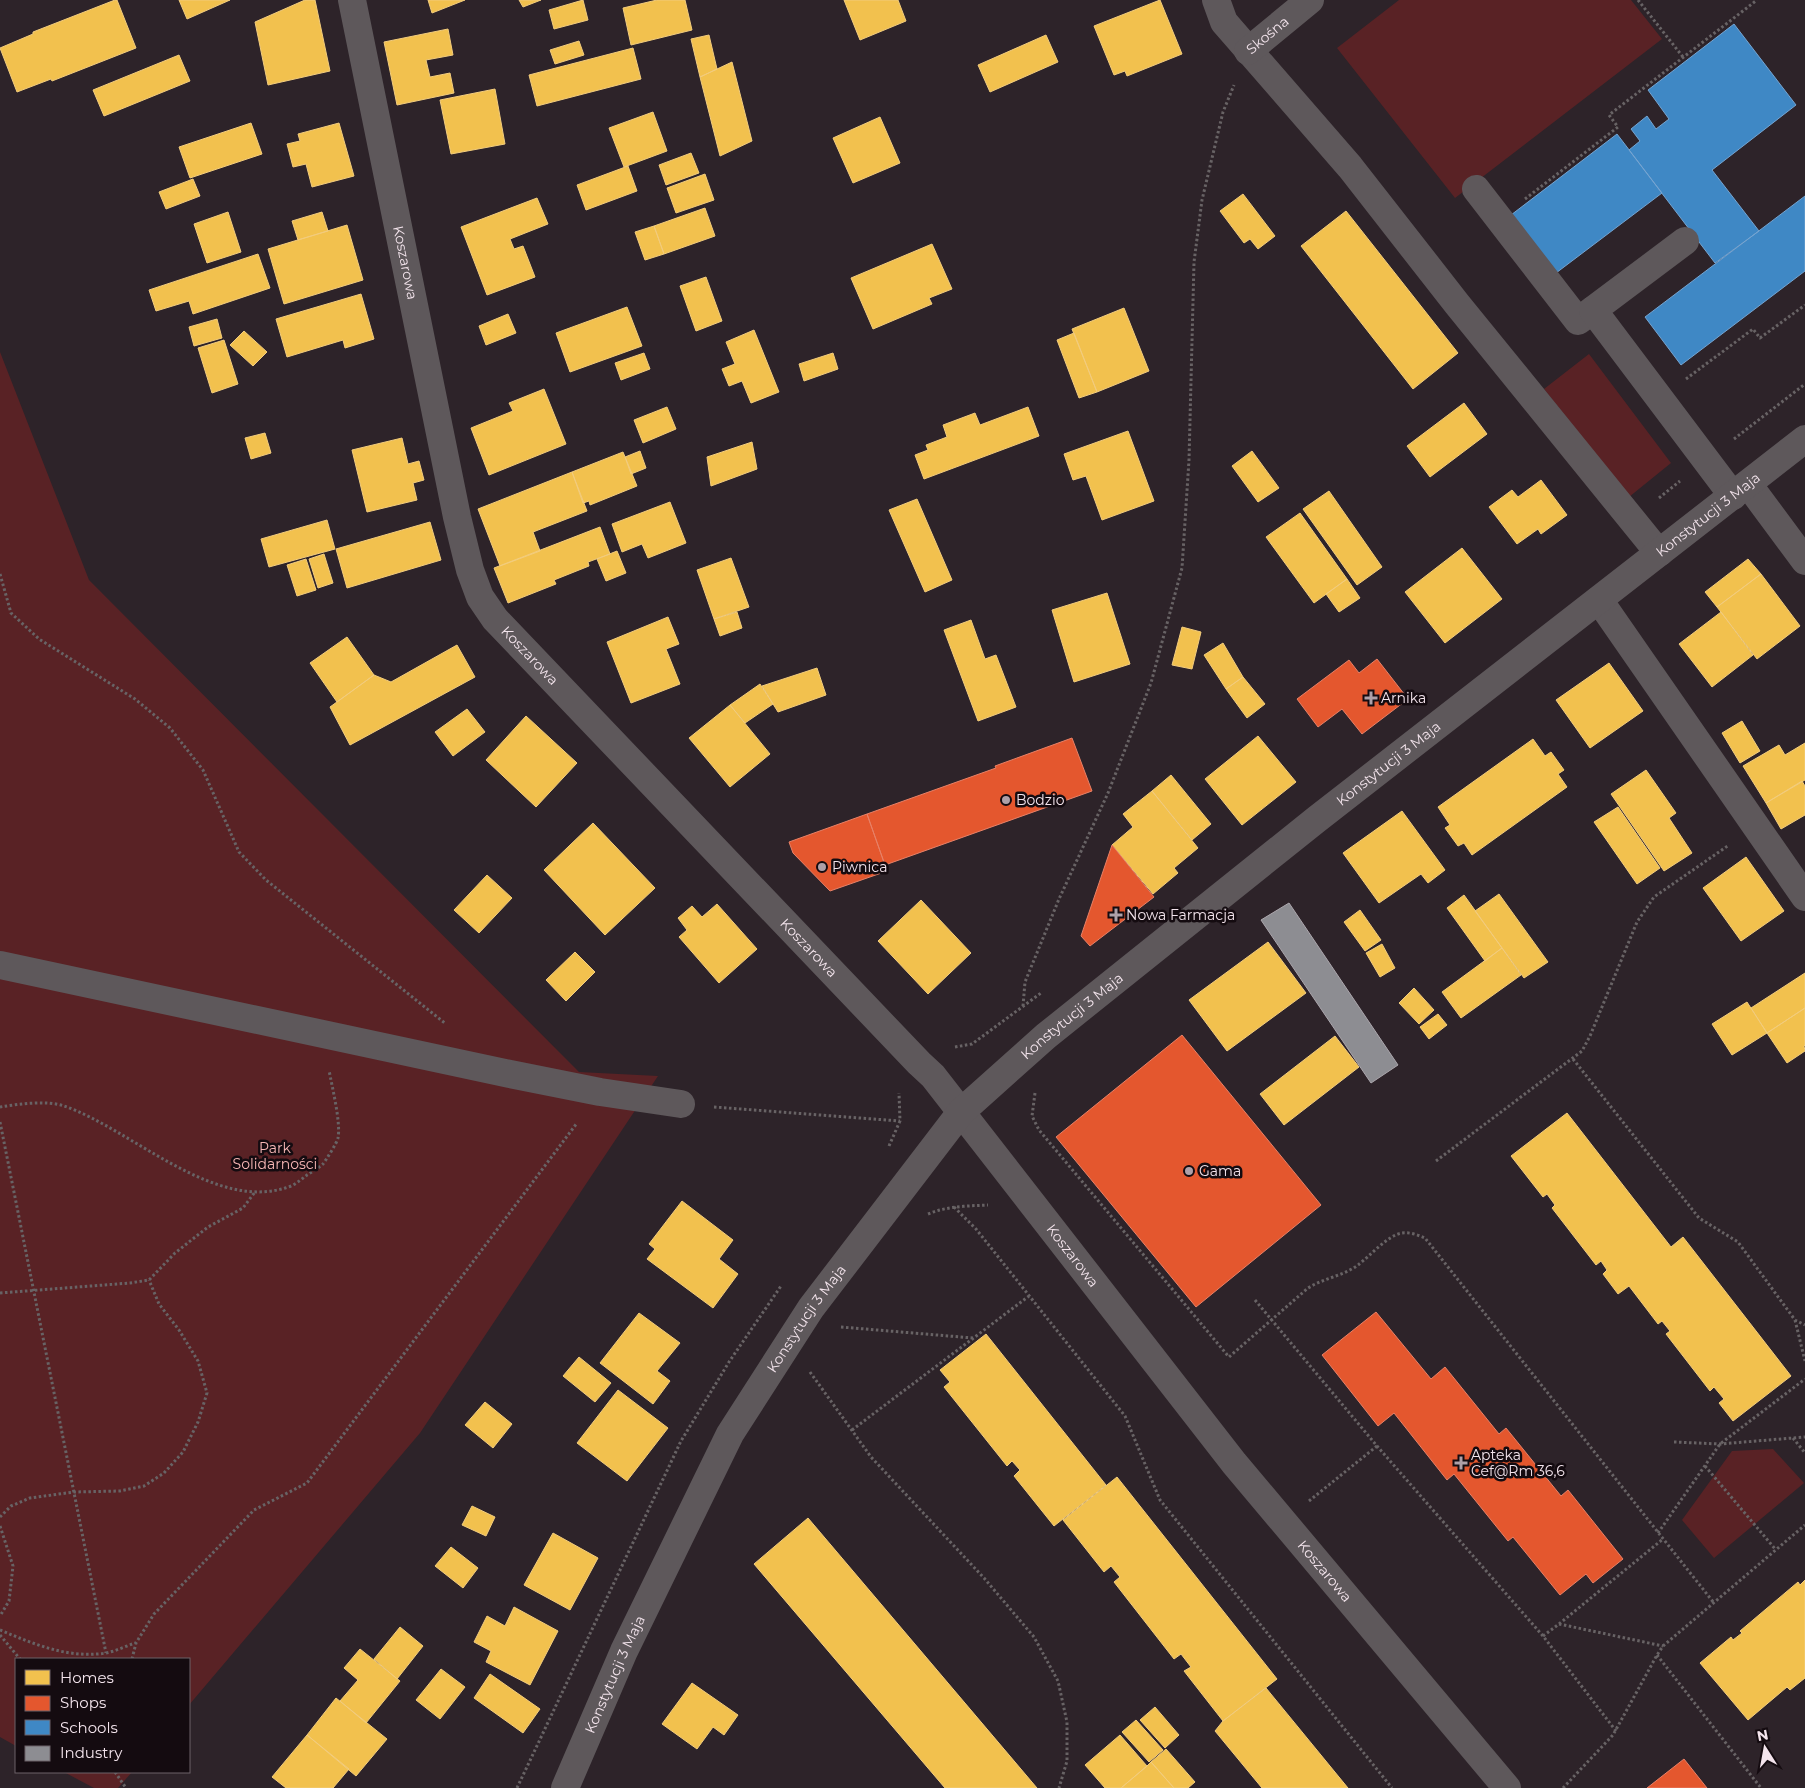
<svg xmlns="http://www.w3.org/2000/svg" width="1805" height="1788" font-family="Montserrat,sans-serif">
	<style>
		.green { fill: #592225 }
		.homes { fill: #f2c14e; stroke: #f2cc7d }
		.shops { fill: #e4572e; stroke: #e88167 }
		.schools { fill: #3f88c5; stroke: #75a4d1 }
		.industry { fill: #8d8d92; stroke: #aca7ad }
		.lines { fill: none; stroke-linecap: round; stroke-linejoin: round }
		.path { stroke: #686365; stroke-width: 3; stroke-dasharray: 2.5 2.5; stroke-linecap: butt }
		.minor { stroke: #5e585b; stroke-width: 28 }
		.poi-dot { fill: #aea0a8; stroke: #140b10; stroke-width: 2 }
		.labels { text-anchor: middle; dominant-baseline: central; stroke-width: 5; stroke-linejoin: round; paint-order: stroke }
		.street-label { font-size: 14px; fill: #f3e4ec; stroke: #140b10 }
		.poi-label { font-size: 14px; fill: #f3e4ec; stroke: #140b10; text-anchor: start }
		.park-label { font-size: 14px; fill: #f7b7b5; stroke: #140b10 }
	</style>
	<rect width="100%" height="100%" fill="#2d2329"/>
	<!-- green -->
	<path class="green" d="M1399,0H1631L1662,39L1455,198L1337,48Z
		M0,352L89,580L579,1072L658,1076L420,1433L189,1705V1659H16V1746L0,1737Z
		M1589,354L1671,463L1629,497L1544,389Z
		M1773,1449L1804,1483L1714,1558L1682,1520L1732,1451Z
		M64,1772H132L118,1788H94Z"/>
	<!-- homes -->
	<path class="homes" d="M115,0H117L136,48L52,81L51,79L17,92L0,48L33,34V32Z
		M179,0H230L187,19Z
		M305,0H315L330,71L268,85L255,22Z
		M428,0H465L432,13Z
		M519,0H541L523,7Z
		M583,0L588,20L554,29L549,10Z
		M657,0H685L692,30L631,45L623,8Z
		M844,0H898L906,21L860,40Z
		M1160,0L1182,54L1127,76L1125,71L1114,75L1094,26Z
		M448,29L453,55L426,60L430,77L450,73L454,93L397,105L384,42Z
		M709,35L717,69L700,77L691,39Z
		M1046,35L1058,62L990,92L978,65Z
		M579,41L584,55L555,64L550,50Z
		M633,48L641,79L537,106L529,75Z
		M179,55L190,81L104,116L93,90Z
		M732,62L752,141L720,156L700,77Z
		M495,89L505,144L451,154L440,100Z
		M653,112L667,151L624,167L609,128Z
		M880,117L900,163L853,183L833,138Z
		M251,123L262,154L190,178L179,147Z
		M339,123L354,176L312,187L306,164L293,167L287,144L300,141L298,134Z
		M691,153L699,173L666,185L659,165Z
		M628,166L637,191L586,210L577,185Z
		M705,174L714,200L676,213L667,188Z
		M193,179L200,196L166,209L159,192Z
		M1243,194L1275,236L1258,249L1250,239L1244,243L1220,211Z
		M537,198L548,224L510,239L514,249L523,246L535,277L487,295L461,227Z
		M705,208L715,236L664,254L654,226Z
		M1346,211L1458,353L1413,389L1301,246Z
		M228,212L241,252L207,263L194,224Z
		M322,212L328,231L298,240L292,221Z
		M347,225L363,280L284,304L268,249Z
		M654,226L664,254L645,260L635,232Z
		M932,244L952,289L929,298L932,304L873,329L851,278Z
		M258,254L270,288L193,314L189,301L156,311L149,290Z
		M706,277L722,321L696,331L680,286Z
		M361,294L374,339L345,348L343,340L287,357L276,319Z
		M627,307L642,346L570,372L556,333Z
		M1124,308L1149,371L1097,392L1072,329Z
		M508,314L516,333L486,345L479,326Z
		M217,319L222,338L194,346L189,327Z
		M754,330L779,392L751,403L742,381L729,386L722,369L735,364L726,342Z
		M244,331L267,352L253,366L230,345Z
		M1074,333L1097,392L1079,398L1057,340Z
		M224,340L238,384L212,393L198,348Z
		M644,353L650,369L621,380L615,363Z
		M833,353L838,369L804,381L799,364Z
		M544,389L566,444L489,475L471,428L513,411L509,403Z
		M1464,403L1487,434L1430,477L1407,446Z
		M667,407L676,429L643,443L634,420Z
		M1028,407L1039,436L924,479L915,455L928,450L926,445L947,437L943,425L975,413L980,425Z
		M1128,431L1154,501L1102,520L1086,476L1073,480L1064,454Z
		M265,433L271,453L251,459L245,438Z
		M402,438L408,464L419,461L424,480L413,483L417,500L367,512L352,450Z
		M752,442L757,469L711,486L707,457Z
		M640,451L646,468L631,474L625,457Z
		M1252,451L1279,488L1258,502L1232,466Z
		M623,452L637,486L590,505L589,501L583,503L572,472Z
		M572,472L587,511L533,532L540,551L500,566L478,509Z
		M1541,480L1567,515L1541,534L1538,529L1517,544L1489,507L1512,490L1518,497Z
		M1329,491L1382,567L1357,585L1303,509Z
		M917,499L952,580L925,592L889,510Z
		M670,502L686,543L648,558L642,544L622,552L612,524Z
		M1300,513L1347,579L1314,603L1266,537Z
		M327,520L335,549L269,567L261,539Z
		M430,522L441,560L347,588L336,549Z
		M600,527L610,554L588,562L589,566L554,580L556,584L508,603L494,568Z
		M1462,548L1502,599L1445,643L1405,592Z
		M617,551L626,573L606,581L597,559Z
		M324,554L333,583L318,588L309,559Z
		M731,558L749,607L714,619L697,570Z
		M306,559L316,590L297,596L287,565Z
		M1748,559L1761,574L1717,607L1705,592Z
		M1761,574L1800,626L1757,659L1717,607Z
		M1347,579L1360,598L1339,612L1326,594Z
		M1107,593L1130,664L1074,682L1052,610Z
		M737,612L742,628L720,636L714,619Z
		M1721,612L1753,655L1712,687L1679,644Z
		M668,617L679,644L666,649L680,684L631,703L607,642Z
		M971,620L985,659L996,655L1016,707L978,721L944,630Z
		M1182,627L1201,632L1192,669L1172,665Z
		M347,637L374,675L337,702L310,663Z
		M1223,643L1243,677L1226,689L1204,655Z
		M457,645L475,677L350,745L330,707L374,675L391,682Z
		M1609,663L1643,711L1590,748L1556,700Z
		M817,668L826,695L778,712L762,686Z
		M1243,677L1265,704L1247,718L1226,689Z
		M760,684L773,704L745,723L730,705Z
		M730,705L770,754L730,787L689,738Z
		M467,709L485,732L453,756L435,732Z
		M526,716L577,763L536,807L486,760Z
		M1742,721L1760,751L1740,763L1722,733Z
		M1258,736L1296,782L1242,825L1205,779Z
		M1533,739L1545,756L1551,752L1564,770L1558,774L1567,787L1472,855L1464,843L1458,846L1445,828L1450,825L1438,807Z
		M1805,743V780L1766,803L1743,766L1779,745L1785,755Z
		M1646,770L1676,813L1669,818L1692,853L1664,871L1611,794Z
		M1171,775L1211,824L1192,840L1152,791Z
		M1802,781L1805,786V815L1781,829L1766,803Z
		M1152,791L1198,848L1174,868L1178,873L1153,894L1112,845L1133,827L1123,814Z
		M1618,807L1660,868L1637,884L1594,822Z
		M1402,811L1445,870L1428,883L1421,874L1379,903L1343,853Z
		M593,823L655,888L605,935L544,870Z
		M1746,857L1784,911L1741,941L1703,888Z
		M487,875L512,898L479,933L454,910Z
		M1499,894L1548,962L1524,978L1475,911Z
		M1464,895L1502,948L1485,961L1447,908Z
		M921,900L971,953L928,994L878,941Z
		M717,904L757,949L719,983L679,937L687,930L678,918L692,906L702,917Z
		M1360,910L1381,940L1365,951L1344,922Z
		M1268,942L1306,993L1227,1051L1189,1000Z
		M1382,944L1395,968L1380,977L1366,953Z
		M1502,948L1521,975L1461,1018L1442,992Z
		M575,952L595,972L566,1001L546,980Z
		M1805,973V1008L1767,1033L1751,1008Z
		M1414,988L1434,1010L1419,1024L1399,1003Z
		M1747,1002L1767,1033L1732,1055L1712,1024Z
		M1805,1008V1045L1804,1046L1805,1051L1787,1063L1767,1033Z
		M1438,1014L1447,1025L1429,1039L1420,1027Z
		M1335,1036L1359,1067L1284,1125L1260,1094Z
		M1567,1113L1671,1247L1683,1237L1791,1376L1733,1421L1719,1403L1724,1399L1714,1387L1710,1391L1666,1334L1670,1331L1662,1321L1658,1324L1629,1286L1618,1294L1603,1274L1607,1270L1601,1261L1596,1265L1552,1208L1555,1205L1547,1194L1543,1197L1511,1156Z
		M682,1201L733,1240L719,1259L738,1274L713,1308L647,1259L655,1249L649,1244Z
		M639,1313L680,1343L657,1371L670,1381L653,1404L600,1363Z
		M986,1334L1106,1485L1054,1526L1014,1476L1020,1470L1012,1461L1007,1466L944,1387L950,1382L940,1370Z
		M579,1357L611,1383L595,1402L563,1376Z
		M618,1390L668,1428L627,1481L577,1443Z
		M485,1402L512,1424L493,1448L465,1425Z
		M1117,1477L1277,1679L1223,1721L1184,1671L1191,1667L1181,1654L1174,1659L1114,1582L1120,1577L1111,1566L1104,1572L1063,1520Z
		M472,1506L495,1517L486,1536L462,1525Z
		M808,1518L1037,1788H945L754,1564Z
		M553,1533L598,1558L570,1610L524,1585Z
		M451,1547L478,1568L463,1588L435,1566Z
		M1805,1580V1678L1790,1690L1787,1687L1748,1720L1700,1663L1731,1637L1733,1640L1742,1633L1740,1631L1798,1582L1800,1585Z
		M514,1607L558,1631L530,1685L486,1662L491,1651L474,1642L487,1616L505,1626Z
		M400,1627L423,1646L397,1679L374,1659Z
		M360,1649L400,1681L366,1723L340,1701L358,1680L344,1668Z
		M441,1669L465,1687L440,1719L416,1700Z
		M490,1674L540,1709L523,1733L474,1698Z
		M692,1683L738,1715L724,1735L713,1727L697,1749L662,1724Z
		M1266,1688L1348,1788H1262L1215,1731L1223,1721Z
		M336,1698L387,1739L356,1776L307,1735Z
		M1155,1707L1179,1735L1165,1748L1140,1720Z
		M1136,1720L1163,1750L1149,1762L1122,1732Z
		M307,1735L349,1769L333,1788H286L272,1777Z
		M1120,1735L1147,1766L1121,1788H1105L1085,1765Z
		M1166,1749L1195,1782L1188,1788H1174L1151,1762Z
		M1151,1762L1174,1788H1121L1147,1766Z"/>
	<!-- shops -->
	<path class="shops" d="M1377,659L1408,699L1362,734L1342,709L1318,727L1297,699L1349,660L1359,673Z
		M1072,738L1092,791L885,865L867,814L996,768L995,766Z
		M867,814L887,871L830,891L793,853L789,842Z
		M1112,845L1154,897L1090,946L1081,936Z
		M1182,1035L1321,1205L1196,1307L1056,1137Z
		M1376,1312L1431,1379L1445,1367L1499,1434L1506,1428L1561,1496L1568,1490L1623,1559L1593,1583L1586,1574L1560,1595L1513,1537L1508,1541L1454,1474L1447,1480L1394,1413L1378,1426L1322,1355Z
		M1684,1759L1707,1788H1647Z"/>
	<!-- schools -->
	<path class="schools" d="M1734,24L1796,105L1712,170L1759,231L1715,263L1629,150L1640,141L1631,129L1647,116L1656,129L1669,119L1648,90Z
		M1617,134L1662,193L1556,273L1511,215Z
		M1805,196V271L1681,365L1645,317Z"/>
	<!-- industry -->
	<path class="industry" d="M1289,903L1398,1065L1371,1083L1261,920Z"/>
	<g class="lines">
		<!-- path -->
		<path class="path" d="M1638,0L1683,57
			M1525,199L1618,127L1609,115L1757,0
			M1686,379L1753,329L1760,338L1805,305
			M1734,439L1805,384
			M1659,498L1680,481
			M0,574L11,613L39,639L135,699L170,728L203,770L239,852L266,880L446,1024
			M1023,1006L1025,982L1059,899L1108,793L1151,683L1182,568L1189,460L1194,262L1202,200L1223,112L1234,85
			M955,1047L972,1044L1041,993
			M1573,1059L1699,1218L1738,1242L1795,1320L1805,1325
			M1035,1093L1032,1116L1039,1130L1229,1357L1308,1288C1324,1278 1343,1276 1358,1265C1370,1256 1388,1235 1402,1233C1410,1232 1418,1235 1425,1238L1714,1603
			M0,1107C19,1104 46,1100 64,1106C132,1129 216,1215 291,1186C297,1183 302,1179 307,1175C312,1172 318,1168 323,1164C326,1160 337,1143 338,1138C341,1122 332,1087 329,1070
			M714,1107L900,1121
			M0,1122L106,1653
			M889,1146L900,1121L899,1093
			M1436,1161L1582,1051L1590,1036L1637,922L1654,897L1729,845
			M954,1207L976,1229L1125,1416L1160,1500L1392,1788
			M928,1214C947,1206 968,1206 988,1205
			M0,1293L130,1283L149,1280L175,1253L208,1227L243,1208L255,1192
			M1255,1300L1377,1446L1543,1636L1616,1731
			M1795,1320L1805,1361
			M841,1327L973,1338
			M810,1372L871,1457L984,1578L1034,1637L1058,1681L1067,1722V1761L1059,1788
			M852,1430L1029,1296
			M1793,1438L1805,1453
			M1674,1442L1720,1444L1805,1437
			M1705,1466L1776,1550
			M1309,1501L1377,1446
			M0,1517L11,1506L30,1498L74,1492L120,1491L144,1486L164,1473L183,1452L198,1422L207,1393L198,1361L179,1330L159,1304L149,1280
			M0,1526L13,1566L9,1601L0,1616
			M1658,1533L1720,1444L1805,1379
			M1559,1624L1663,1539
			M0,1630C34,1644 68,1659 106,1653C116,1651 126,1646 135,1643
			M0,1635L20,1659
			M1543,1636L1559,1624L1663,1646
			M1657,1655L1761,1788
			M132,1659L136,1643L154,1614L254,1510L307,1483L577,1123
			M115,1772L126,1788
			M517,1788L681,1441L729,1362L781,1286
			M1563,1788L1613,1735L1657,1655L1663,1646L1805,1525"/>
		<!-- minor -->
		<g class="minor">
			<path id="s1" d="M352,0L457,517L470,570L480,597L495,619L919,1063L933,1076L1234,1463L1507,1788"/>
			<path d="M1216,0L1224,22L1350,167L1457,304L1659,553"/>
			<path id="s2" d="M1248,51L1310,0"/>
			<path d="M1476,189L1578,321L1593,310"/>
			<path d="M1685,241L1593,310L1733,496"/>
			<path d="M1748,484L1805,561"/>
			<path d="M1599,600L1805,897"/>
			<path d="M0,965L510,1074L600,1092L681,1104"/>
			<path id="s3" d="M565,1788L624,1651L730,1434L811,1308L961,1112L1046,1036L1317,819L1805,439"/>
		</g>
	</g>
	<!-- markers -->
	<g class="poi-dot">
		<path d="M1368.5 690.5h5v5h5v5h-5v5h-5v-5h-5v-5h5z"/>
		<circle cx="1006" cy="800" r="5"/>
		<circle cx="822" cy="867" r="5"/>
		<path d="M1113.5 907.5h5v5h5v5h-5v5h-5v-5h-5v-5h5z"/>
		<circle cx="1189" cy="1171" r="5"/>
		<path d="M1458.5 1455.5h5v5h5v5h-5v5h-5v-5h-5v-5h5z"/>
	</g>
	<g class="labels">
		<!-- street labels -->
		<g class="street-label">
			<text stroke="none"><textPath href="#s2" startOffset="25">Skośna</textPath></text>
			<text stroke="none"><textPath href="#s1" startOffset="268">Koszarowa</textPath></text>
			<text stroke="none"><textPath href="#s3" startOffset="1744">Konstytucji 3 Maja</textPath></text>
			<text stroke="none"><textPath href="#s1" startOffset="688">Koszarowa</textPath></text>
			<text stroke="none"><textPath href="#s3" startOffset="1339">Konstytucji 3 Maja</textPath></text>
			<text stroke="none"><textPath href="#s1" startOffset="1092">Koszarowa</textPath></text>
			<text stroke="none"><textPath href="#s3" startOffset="934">Konstytucji 3 Maja</textPath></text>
			<text stroke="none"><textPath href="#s1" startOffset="1498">Koszarowa</textPath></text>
			<text stroke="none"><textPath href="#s3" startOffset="529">Konstytucji 3 Maja</textPath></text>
			<text stroke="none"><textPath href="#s1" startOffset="1902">Koszarowa</textPath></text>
			<text stroke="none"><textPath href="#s3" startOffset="124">Konstytucji 3 Maja</textPath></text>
		</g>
		<!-- poi labels -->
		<g class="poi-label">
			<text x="1381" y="698">Arnika</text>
			<text x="1016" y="800">Bodzio</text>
			<text x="832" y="867">Piwnica</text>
			<text x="1126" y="915">Nowa Farmacja</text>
			<text x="1199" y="1171">Gama</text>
			<text x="1471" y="1455">Apteka<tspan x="1471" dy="16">Cef@Rm 36,6</tspan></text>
		</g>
		<!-- park labels -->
		<g class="park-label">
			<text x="275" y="1148">Park<tspan x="275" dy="16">Solidarności</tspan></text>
		</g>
	</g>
	<!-- legend -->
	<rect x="15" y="1658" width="175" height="115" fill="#140b10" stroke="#6d6268"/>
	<rect x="25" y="1670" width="25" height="15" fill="#f2c14e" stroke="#6d6268"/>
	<text x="60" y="1683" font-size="15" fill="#f3e4ec">Homes</text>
	<rect x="25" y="1696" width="25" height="15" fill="#e4572e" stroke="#6d6268"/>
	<text x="60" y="1708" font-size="15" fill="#f3e4ec">Shops</text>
	<rect x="25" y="1720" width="25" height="15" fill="#3f88c5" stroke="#6d6268"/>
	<text x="60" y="1733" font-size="15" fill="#f3e4ec">Schools</text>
	<rect x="25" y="1746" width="25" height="15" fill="#8d8d92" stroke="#6d6268"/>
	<text x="60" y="1758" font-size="15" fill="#f3e4ec">Industry</text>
	<!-- north arrow -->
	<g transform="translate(1765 1748) rotate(349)" stroke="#140b10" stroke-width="4" paint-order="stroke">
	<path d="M0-4L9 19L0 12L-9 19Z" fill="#f3e4ec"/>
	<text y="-8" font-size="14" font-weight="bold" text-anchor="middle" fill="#f3e4ec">N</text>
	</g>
</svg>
